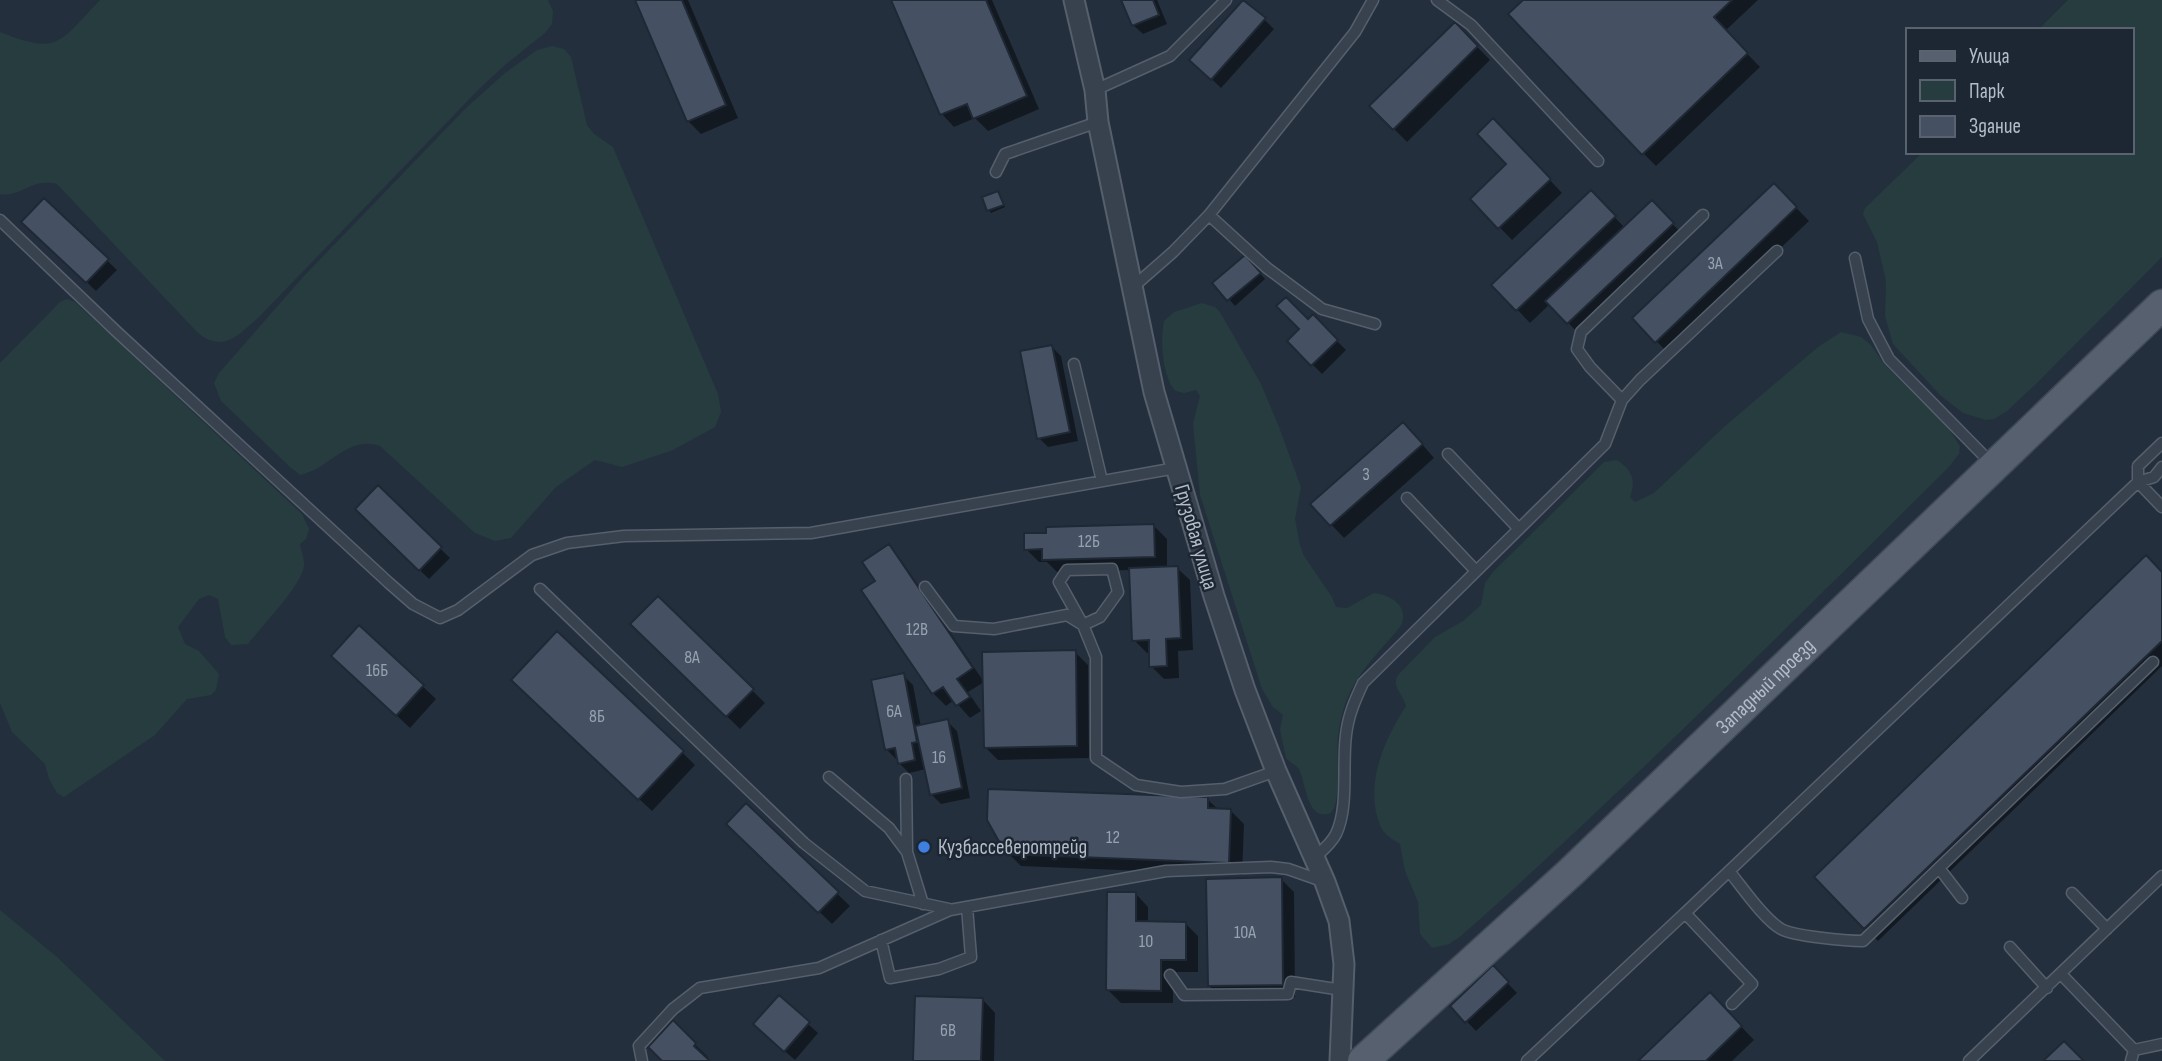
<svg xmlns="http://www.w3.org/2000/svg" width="2162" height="1061" font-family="'Sofia Sans Condensed',sans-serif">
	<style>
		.green { fill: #263c3f }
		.shadow { fill: #0007 }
		.building { fill: #455162; stroke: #1f2835; stroke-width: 2 }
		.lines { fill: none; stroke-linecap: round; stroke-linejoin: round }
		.lane-casing { stroke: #565f6c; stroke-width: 13 }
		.street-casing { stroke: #565f6c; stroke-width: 23 }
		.primary-casing { stroke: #414a57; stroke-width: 33 }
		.lane { stroke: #38414e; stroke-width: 10 }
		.street { stroke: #38414e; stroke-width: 19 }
		.primary { stroke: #56606e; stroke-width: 30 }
		.shop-dot { fill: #3f7fe0; stroke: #1d2633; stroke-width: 2.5 }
		.labels { text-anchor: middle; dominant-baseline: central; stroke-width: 5; stroke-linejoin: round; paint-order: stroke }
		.number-label { font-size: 18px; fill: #98a1af }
		.street-label { font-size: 21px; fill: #b4bcc9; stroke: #1d2633 }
		.poi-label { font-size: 21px; fill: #b4bcc9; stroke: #1d2633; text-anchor: start }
	</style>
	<rect width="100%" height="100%" fill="#242f3e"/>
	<!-- green -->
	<path class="green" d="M100,0H548L553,11L552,24L545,33L505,65L479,89L260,316C239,334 225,354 198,333L57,184C29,178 22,198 0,194V32C60,56 59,42 100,0Z
		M2068,0H2162V257L2036,384L2007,411L1994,419L1986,420L1963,413L1940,395L1893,344L1885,316L1886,281L1877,242L1863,214L1865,208L1923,152H2132V30H2038Z
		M552,46L564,49L571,57L587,125L594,134L613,147L718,394L721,412L715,427L673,450L622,467L595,460L556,487L511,538L495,541L475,533L380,446C347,435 330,469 300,475L290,467L221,401L214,383L219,373L303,277L467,107L505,73L537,50Z
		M67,299L75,302L302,514L309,529L306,539L300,544C301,550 305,560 304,566C302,585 261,627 248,644L231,645L225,637L218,599L209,595L199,599L178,627L185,644L199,651L219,674L216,690L211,695L187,699L155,735L64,797L57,793L49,779L45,764L12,732L0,703V363L60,302Z
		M1202,303L1215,307L1220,312L1261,384L1279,427L1301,487L1295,519L1300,545L1304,556L1332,597L1336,607L1347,608L1374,593C1392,595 1411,608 1400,627C1368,665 1344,684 1338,737C1336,752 1343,811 1328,814C1305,819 1306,778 1298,768C1295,764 1289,762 1286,758L1280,730L1283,715L1273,707L1262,689L1200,495L1193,424L1200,396L1196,390L1184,393L1176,391C1162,378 1160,339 1164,321L1174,312Z
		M1841,332L1861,337L1871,345L1884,364L1947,426L1960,446L1959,454L1948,468C1788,626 1629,787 1461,936L1449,944L1432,948L1420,934L1418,902L1405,871L1400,844C1392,839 1383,834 1380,825C1364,785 1384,740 1406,706C1403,694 1391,687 1398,675L1435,637L1463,621L1481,605L1485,583L1493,572L1604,462L1617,460C1633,471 1636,480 1630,497L1635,502L1654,493L1724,427L1818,347Z
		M0,910L57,957L165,1061H0Z"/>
	<!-- shadow -->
	<path class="shadow" d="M637,0H688L738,118L701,134L688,121Z
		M893,0H992L1039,109L988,131L975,118L954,127L942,114Z
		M1123,0H1157L1167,24L1143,34L1133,25Z
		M1526,0H1758L1725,31L1760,67L1656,166L1643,153Z
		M1245,1L1274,29L1221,88L1192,60Z
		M1455,24L1490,60L1407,142L1371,106Z
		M1506,133L1562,193L1512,240L1472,199L1509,164Z
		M1774,185L1809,221L1669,354L1634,318Z
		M998,193L1005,207L991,213L989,210Z
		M1591,193L1625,228L1652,202L1685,237L1581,336L1550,304L1530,323L1494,285Z
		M44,200L117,270L96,291L24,222Z
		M1251,263L1265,279L1235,306L1215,283Z
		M1313,317L1346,350L1322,374L1289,341Z
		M1052,347L1061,356L1078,441L1048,447L1039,438Z
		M1416,437L1434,458L1344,538L1312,504Z
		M378,488L450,558L429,579L357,509Z
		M1154,526L1167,539V568H1177L1190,580L1193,650L1178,651L1179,678L1164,679L1151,666V653H1147L1134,640L1131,570L1057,572L1047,562H1039L1026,549Z
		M889,547L901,560L984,682L968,692L981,711L970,718L954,700L946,706L933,693L878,582Z
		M2162,574V666L1878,941L1816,877Z
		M658,598L765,703L740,729L633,624Z
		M360,627L436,699L410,728L346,668Z
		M1075,652L1088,665L1089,758L998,760L985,747Z
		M903,675L913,685L921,727L947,721L957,731L970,798L941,804L931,794L926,769L909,773L899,763L898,758L896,759L886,749Z
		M526,693L682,752L695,765L652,811Z
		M1207,799L1219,810L1231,811L1244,824L1242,875L1021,866L1008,853Z
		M746,806L850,906L832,924L729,824Z
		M1281,879L1294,892L1295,997L1222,998L1209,986Z
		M1136,894L1148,907V923H1185L1198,936V972H1173V1003H1121L1108,990Z
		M1493,968L1517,993L1476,1031L1452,1006Z
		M1710,994L1754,1040L1732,1061H1640Z
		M779,998L818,1033L795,1060L765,1034Z
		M983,1000L995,1013L994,1061H915Z
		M673,1023L708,1057L707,1061H665Z"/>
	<!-- building -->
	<path class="building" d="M635,0H682L726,105L687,122Z
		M891,0H986L1027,96L973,119L967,104L940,115Z
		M1121,0H1153L1159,15L1132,26Z
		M1243,0L1266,18L1211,80L1189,60Z
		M1523,0H1732L1714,17L1748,53L1642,155L1508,14Z
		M1455,22L1478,46L1393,130L1369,106Z
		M1493,118L1551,179L1498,229L1470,199L1506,164L1477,134Z
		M1774,183L1797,207L1655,343L1632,318Z
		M1591,190L1616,216L1516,311L1491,285Z
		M998,191L1004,205L987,211L982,197Z
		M44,198L109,259L86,283L21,222Z
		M1652,200L1674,223L1567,324L1545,301Z
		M1245,255L1261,273L1227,301L1212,283Z
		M1286,297L1308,319L1313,314L1338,340L1311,366L1287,341L1299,329L1276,306Z
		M1052,345L1070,432L1037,439L1020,351Z
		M1403,422L1423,444L1330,526L1310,504Z
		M378,485L442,547L419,571L355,509Z
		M1154,524L1155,557L1042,560V549L1024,550V533H1046V527Z
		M889,544L973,668L957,679L970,697L956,706L943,687L932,694L861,590L875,581L862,562Z
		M2146,555L2162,572V641L1864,929L1814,877Z
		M1178,566L1181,638L1166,639L1167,666L1149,667V640L1132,641L1129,568Z
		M658,596L754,689L726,717L630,624Z
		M359,625L424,685L396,716L331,656Z
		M557,631L684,751L638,800L511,680Z
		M1076,650L1077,746L984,748L982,652Z
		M904,673L917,742L912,743L915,760L898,764L895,748L885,750L871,680Z
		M948,719L962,788L930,795L915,726Z
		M988,789L1208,797V808L1231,809L1229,863L1006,854L987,820Z
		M746,803L839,892L818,913L726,824Z
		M1282,877L1283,985L1208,986L1206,879Z
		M1107,892H1136V921L1186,922V960H1161V991L1106,990Z
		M1493,965L1509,982L1465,1023L1450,1006Z
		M1710,992L1742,1026L1706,1061H1638Z
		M779,995L810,1022L784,1052L753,1024Z
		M915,996L983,998L981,1061H913Z
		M673,1020L696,1043L694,1046L710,1061H662L648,1047Z
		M2064,1041L2084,1061H2043Z"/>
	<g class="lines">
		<defs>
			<path id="lane" d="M1437,0L1471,25L1598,161
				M1095,90L1170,56L1226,0
				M996,172L1005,154L1098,122
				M1209,215L1267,268L1322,309L1375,324
				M0,220L117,332L389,583L413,604L440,618L458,610L532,555L567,543L624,536L811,533L1176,468
				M1855,258L1868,319L1889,359L1991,463
				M1133,287L1173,252L1209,215L1355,32L1373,0
				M1074,364L1102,481
				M1622,400L1590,367L1577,349L1581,332L1703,215
				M2162,443L2138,466V482L2162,507
				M1448,454L1519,529
				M1407,498L1476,571
				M1112,569L1118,592L1100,617L1083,625L1059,582L1067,570Z
				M925,587L954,626L994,629L1067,615L1083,625L1096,657V758L1136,785L1181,792L1225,789L1276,771
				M540,589L804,843L865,891L949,909
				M829,777L889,828L907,852L923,904
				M906,779L907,851
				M1314,858C1322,851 1331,844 1336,834C1349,807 1342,764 1346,735C1348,716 1355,700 1363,683L1605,444L1622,400L1640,380L1777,251
				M1939,868L1962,898
				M1729,871C1742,887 1764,919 1781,929C1793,936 1846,941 1863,941L2153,662
				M2072,893L2107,929
				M881,940L890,978L939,969L971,957L967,907
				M2010,947L2047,988
				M2061,974L2134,1050L2131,1061
				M1170,975L1184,995L1288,994L1291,982L1342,990
				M1732,1004L1752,984L1685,913L2138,482L2154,477L2162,467
				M2134,1050L2162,1044
				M642,1061L639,1046L673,1009L700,988L819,968L950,910L1166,871L1271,867L1288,869L1325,882
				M1527,1061L1685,913
				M1969,1061L2162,876"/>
			<path id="street" d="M1074,0L1095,90L1098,122L1154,392L1214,596L1245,690L1276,771L1325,882L1339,921L1344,964L1340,1061"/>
			<g id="primary">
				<path id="s1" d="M1363,1061L1571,872L2162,305"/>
			</g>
		</defs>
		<!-- lane casing -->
		<use href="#lane" class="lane-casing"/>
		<!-- street casing -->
		<use href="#street" class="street-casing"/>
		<!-- primary casing -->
		<use href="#primary" class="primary-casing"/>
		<!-- lane -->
		<use href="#lane" class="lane"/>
		<!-- street -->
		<use href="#street" class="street"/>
		<!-- primary -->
		<use href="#primary" class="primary"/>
	</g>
	<!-- markers -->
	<circle class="shop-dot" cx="924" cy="847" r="7"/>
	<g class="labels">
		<!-- number labels -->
		<g class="number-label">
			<text x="1715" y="263">3А</text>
			<text x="1366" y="474">3</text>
			<text x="1089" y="541">12Б</text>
			<text x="917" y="629">12В</text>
			<text x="692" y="657">8А</text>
			<text x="377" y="670">16Б</text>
			<text x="894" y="711">6А</text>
			<text x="597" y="716">8Б</text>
			<text x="939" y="757">16</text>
			<text x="1113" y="837">12</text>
			<text x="1245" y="932">10А</text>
			<text x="1146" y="941">10</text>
			<text x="948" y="1030">6В</text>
		</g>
		<!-- street labels -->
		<g class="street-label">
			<text transform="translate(1196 537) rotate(74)">Грузовая улица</text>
			<text stroke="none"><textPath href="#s1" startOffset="550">Западный проезд</textPath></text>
		</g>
		<!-- poi labels -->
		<g class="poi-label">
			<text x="938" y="847">Кузбассеверотрейд</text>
		</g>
	</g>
	<!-- legend -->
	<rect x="1906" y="28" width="228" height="126" fill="#1d2633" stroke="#59626f" stroke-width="2"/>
	<rect x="1920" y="51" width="35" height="10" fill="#56606e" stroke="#59626f" stroke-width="2"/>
	<text x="1969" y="63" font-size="21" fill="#b4bcc9">Улица</text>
	<rect x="1920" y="80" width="35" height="21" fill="#263c3f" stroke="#59626f" stroke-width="2"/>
	<text x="1969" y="98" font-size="21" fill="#b4bcc9">Парк</text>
	<rect x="1920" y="116" width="35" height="21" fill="#455162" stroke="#59626f" stroke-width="2"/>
	<text x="1969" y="133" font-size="21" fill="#b4bcc9">Здание</text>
</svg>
